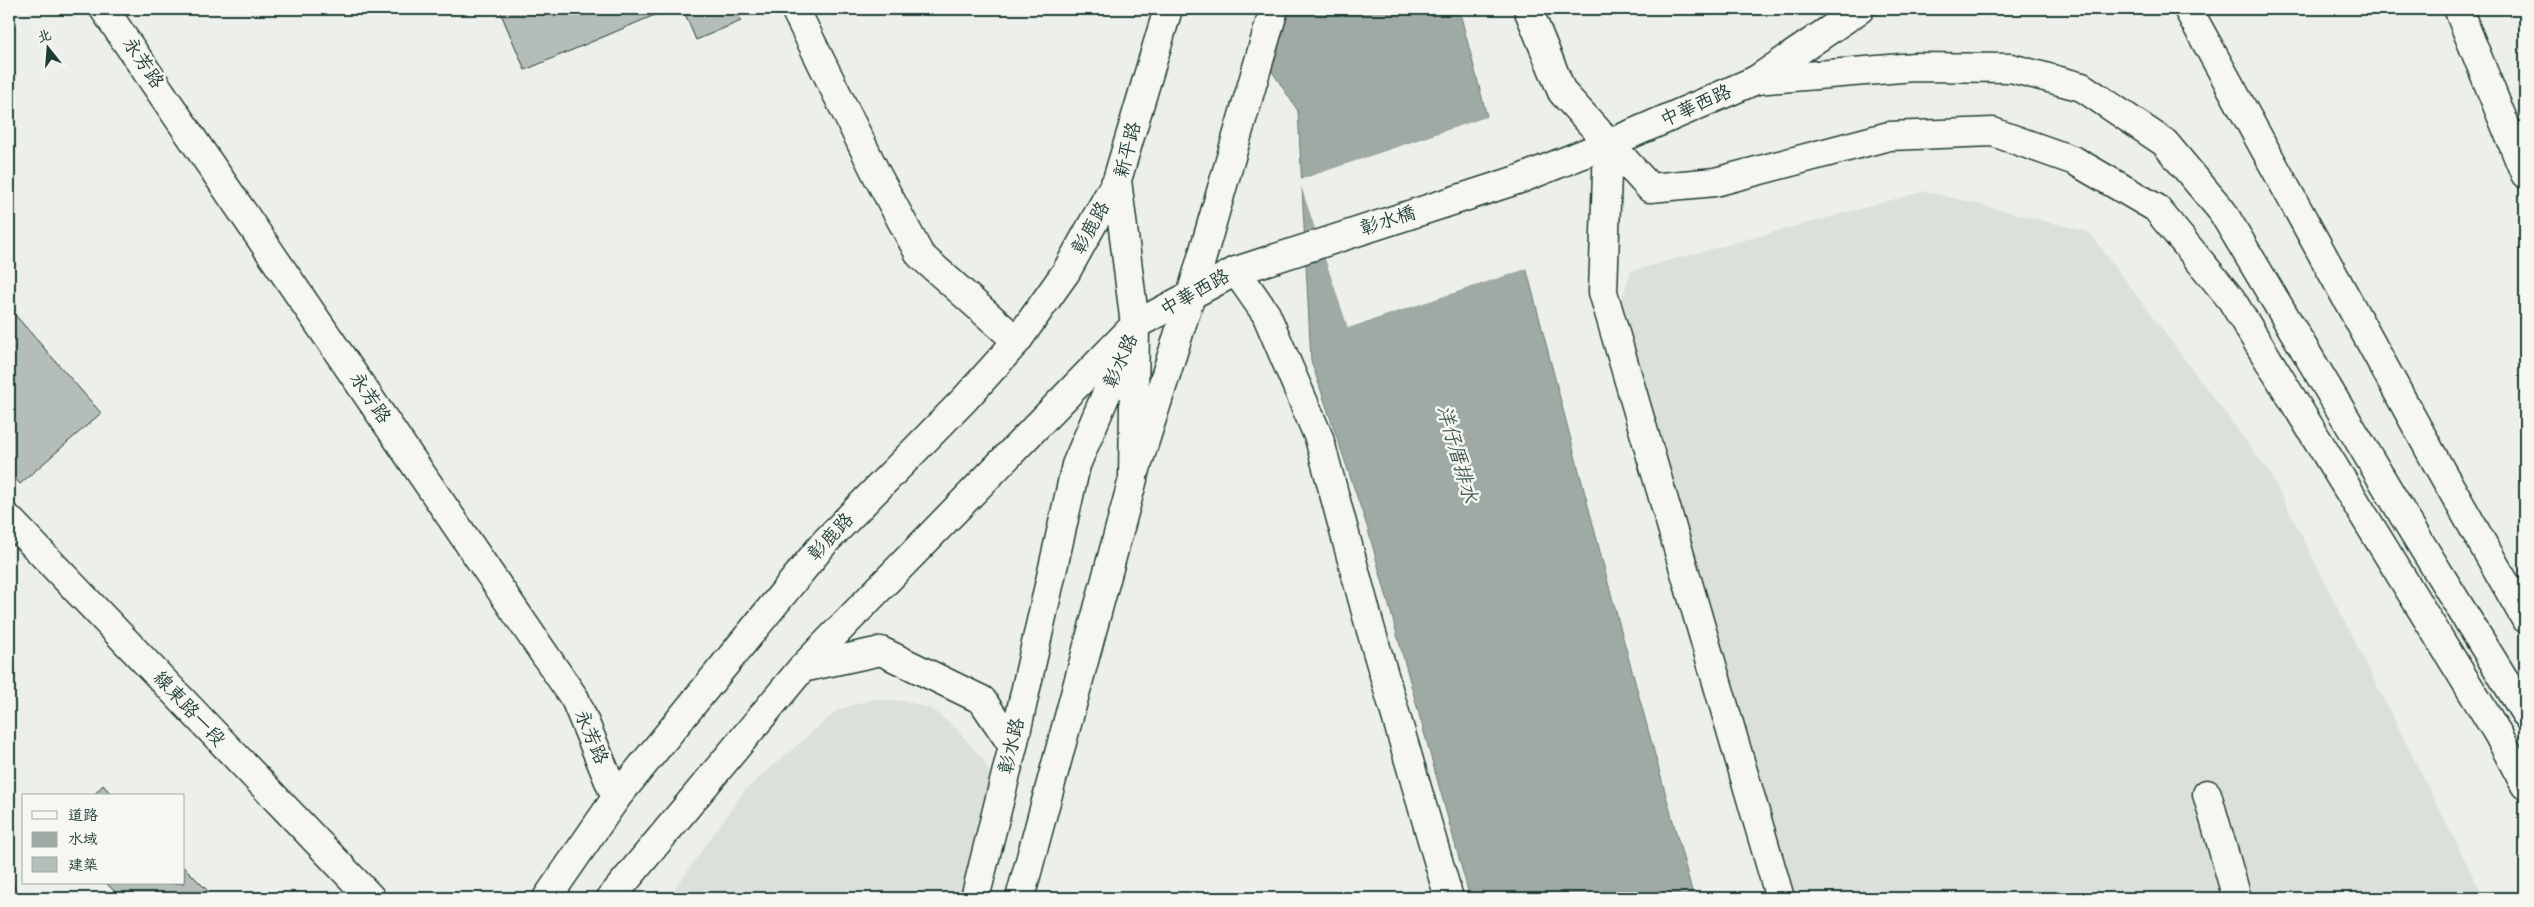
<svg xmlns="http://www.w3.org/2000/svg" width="2534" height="907" font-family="'Architects Daughter','LXGW WenKai TC',sans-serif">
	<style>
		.built { fill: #dce0db }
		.water { fill: #9faaa4; stroke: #6c7e77 }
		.pier { fill: #edefea }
		.building { fill: #b4bdb8; stroke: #1f3d34 }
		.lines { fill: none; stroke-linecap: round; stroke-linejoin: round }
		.minor-casing { stroke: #1f3d34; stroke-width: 31 }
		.major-casing { stroke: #1f3d34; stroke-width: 31 }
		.highway-casing { stroke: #1f3d34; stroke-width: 31 }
		.minor { stroke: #f6f6f2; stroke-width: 28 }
		.major { stroke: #f6f6f2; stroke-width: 28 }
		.highway { stroke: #f6f6f2; stroke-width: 28 }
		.labels { text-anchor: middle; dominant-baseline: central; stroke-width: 5; stroke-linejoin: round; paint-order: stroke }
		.street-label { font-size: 19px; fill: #1f3d34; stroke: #f6f6f2 }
		.water-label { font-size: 20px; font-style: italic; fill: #3f5850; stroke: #f6f6f2 }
	</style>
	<rect width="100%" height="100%" fill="#edefea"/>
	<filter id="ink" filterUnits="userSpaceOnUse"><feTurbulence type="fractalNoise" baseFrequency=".02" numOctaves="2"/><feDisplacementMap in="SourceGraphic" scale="10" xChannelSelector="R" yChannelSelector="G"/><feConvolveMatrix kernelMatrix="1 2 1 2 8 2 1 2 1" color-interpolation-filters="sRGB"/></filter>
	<g filter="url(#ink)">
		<!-- built -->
		<path class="built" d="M1925,191L2089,232L2270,473L2484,898H1791L1621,302L1631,271Z
			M875,699L906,701L932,709L955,727L983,759L996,788L968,898H668L745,790L839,709Z"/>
		<!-- water -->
		<path class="water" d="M1231,9H1459L1610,590L1694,898H1470L1367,526L1311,361L1298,111Z"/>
		<!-- pier -->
		<path class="pier" d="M1229,9H1275L1261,60L1229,10Z
			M1489,116L1529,268L1348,328L1299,180Z"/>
		<!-- building -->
		<path class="building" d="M499,9H669L525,70Z
			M683,9H736L741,21L696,40Z
			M9,308L101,413L20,484L9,472Z
			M103,785L113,796H93Z
			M9,864L17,898H9Z
			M184,867L215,898H121L106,883H184Z"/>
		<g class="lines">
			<defs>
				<path id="minor" d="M104,9L575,699L616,798
					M795,9L877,175L920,255L1017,341
					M1528,9L1562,92L1650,188L1715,182L1889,136L1993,132L2075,161L2156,208L2231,299L2498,734L2525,785
					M1608,144L1603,292L1780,898
					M1236,271L1266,314L1319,438L1370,627L1449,898
					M1136,469L1191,295L1274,9
					M2207,794L2237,898"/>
				<path id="major" d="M9,519L371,898
					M802,668L881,651L982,700L1013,746
					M547,898L616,798L825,542L964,400L1017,341L1066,272L1117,180
					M611,898L802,668L1135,325L1236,271L1520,179L1608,144L1756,80L1860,9
					M975,898L1013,746L1076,465L1130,338
					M1020,898L1133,479L1135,325L1117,180L1168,9"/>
				<path id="highway" d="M2188,9L2440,469L2525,618
					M2458,9L2525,174
					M1756,80L1914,67L2011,68L2082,87L2165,143L2222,211L2408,523L2525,713"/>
			</defs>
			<!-- minor casing -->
			<use href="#minor" class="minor-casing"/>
			<!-- major casing -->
			<use href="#major" class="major-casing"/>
			<!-- highway casing -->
			<use href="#highway" class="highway-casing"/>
			<!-- minor -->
			<use href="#minor" class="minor"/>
			<!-- major -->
			<use href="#major" class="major"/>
			<!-- highway -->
			<use href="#highway" class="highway"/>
		</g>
	</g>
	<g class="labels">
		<!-- street labels -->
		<g class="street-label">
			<text transform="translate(143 63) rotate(56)">永芳路</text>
			<text transform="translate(1696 106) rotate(-24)">中華西路</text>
			<text transform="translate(1128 150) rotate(-76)">新平路</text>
			<text transform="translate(1388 221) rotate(-18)">彰水橋</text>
			<text transform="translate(1091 228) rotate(-61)">彰鹿路</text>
			<text transform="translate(1195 293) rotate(-29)">中華西路</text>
			<text transform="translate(1121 361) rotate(-66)">彰水路</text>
			<text transform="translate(370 398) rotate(56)">永芳路</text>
			<text transform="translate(831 537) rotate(-47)">彰鹿路</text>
			<text transform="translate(189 709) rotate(47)">線東路一段</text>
			<text transform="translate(591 737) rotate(67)">永芳路</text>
			<text transform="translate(1012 746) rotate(-77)">彰水路</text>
		</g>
		<!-- water labels -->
		<g class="water-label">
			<text transform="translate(1457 454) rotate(74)">洋仔厝排水</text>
		</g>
	</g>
	<!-- margin -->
	<rect width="2534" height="907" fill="none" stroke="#f6f6f2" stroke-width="30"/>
	<rect x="15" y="15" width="2504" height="877" fill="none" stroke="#1f3d34" stroke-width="2" filter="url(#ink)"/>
	<!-- legend -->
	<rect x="22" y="794" width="162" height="90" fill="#f6f6f2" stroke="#a0aca6"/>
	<rect x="32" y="811" width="25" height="8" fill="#f6f6f2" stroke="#a0aca6"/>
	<text x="68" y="820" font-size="15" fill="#1f3d34">道路</text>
	<rect x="32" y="832" width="25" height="15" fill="#9faaa4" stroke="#a0aca6"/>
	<text x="68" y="844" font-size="15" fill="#1f3d34">水域</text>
	<rect x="32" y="857" width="25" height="15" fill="#b4bdb8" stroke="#a0aca6"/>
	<text x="68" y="870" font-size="15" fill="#1f3d34">建築</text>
	<!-- north arrow -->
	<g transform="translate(48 48) rotate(343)" stroke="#f6f6f2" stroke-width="4" paint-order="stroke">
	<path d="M0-4L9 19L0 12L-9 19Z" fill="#1f3d34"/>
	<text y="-8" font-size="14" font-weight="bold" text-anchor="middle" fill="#1f3d34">北</text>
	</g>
</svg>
